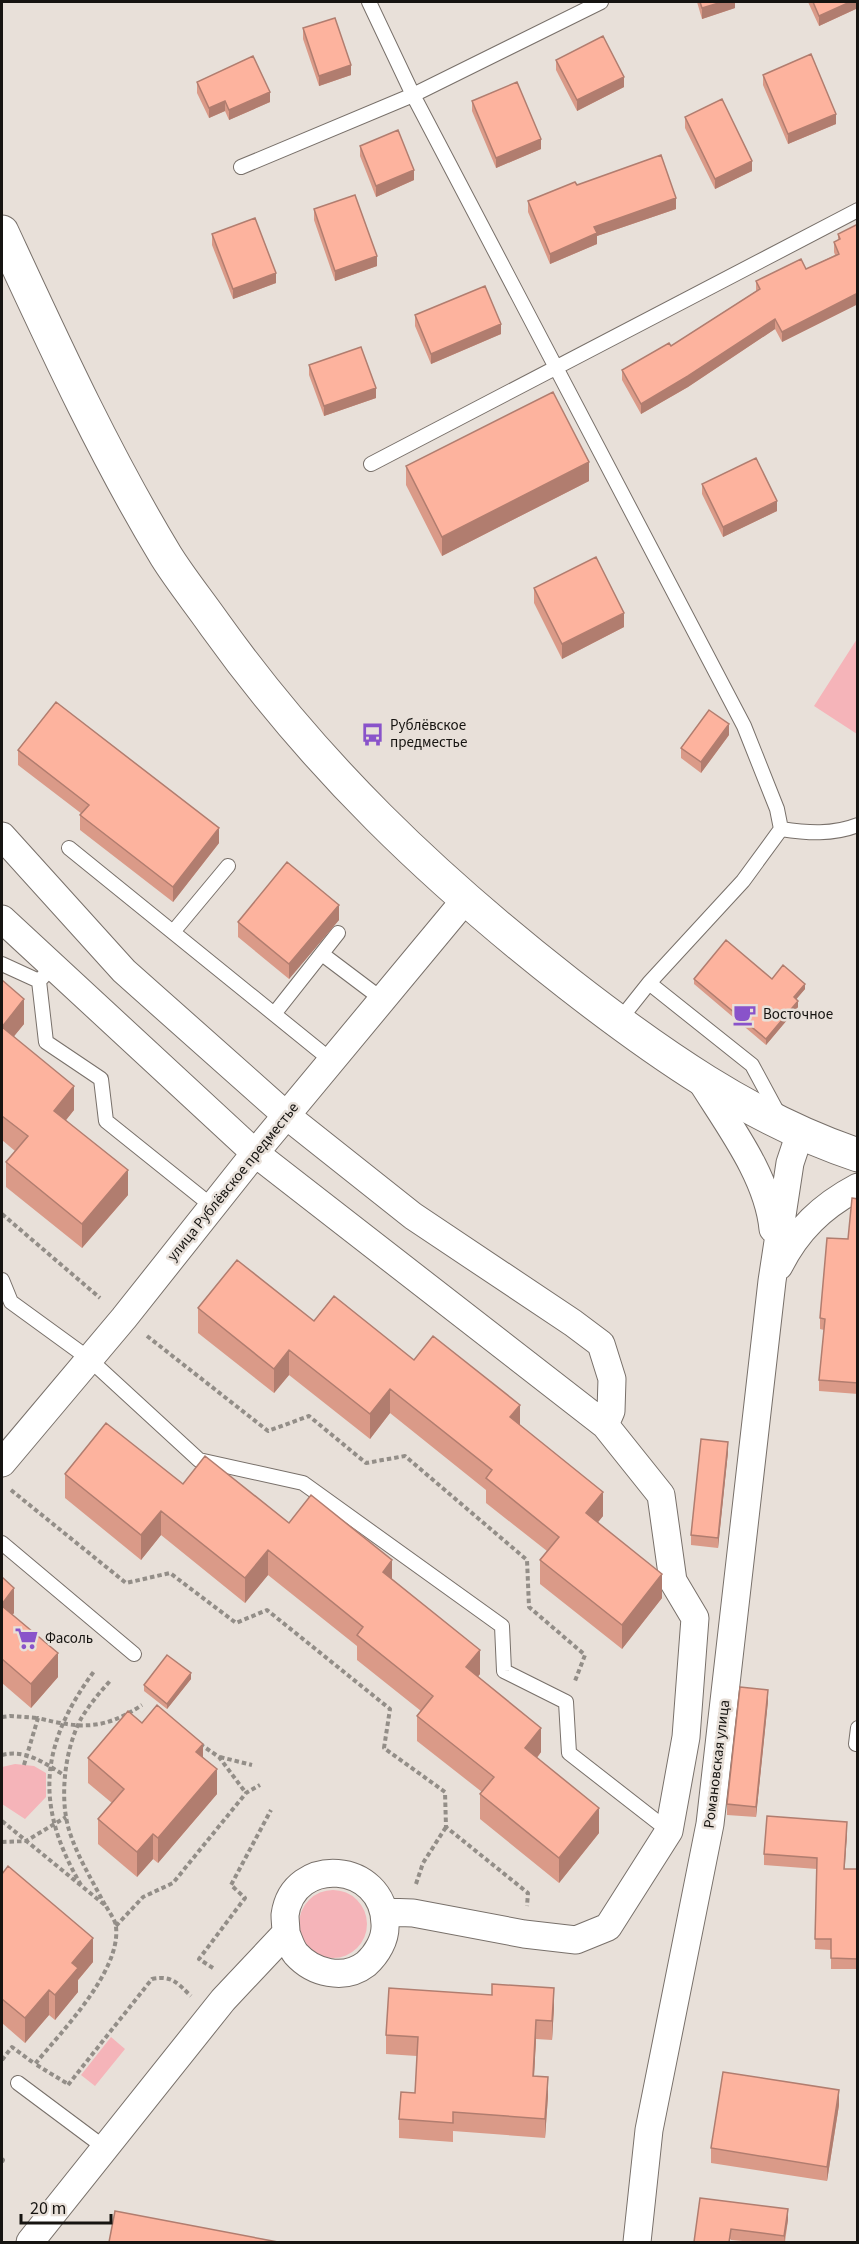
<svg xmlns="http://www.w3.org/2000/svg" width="859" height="2244" font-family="'Source Sans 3',sans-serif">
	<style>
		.green { fill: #f5b4b9 }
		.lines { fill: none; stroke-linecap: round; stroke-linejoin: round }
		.lane-casing { stroke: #78706a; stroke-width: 16 }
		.street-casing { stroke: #78706a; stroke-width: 29 }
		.secondary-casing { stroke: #78706a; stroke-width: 35 }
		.path { stroke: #938e88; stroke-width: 4; stroke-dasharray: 4.5 3; stroke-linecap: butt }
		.lane { stroke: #fff; stroke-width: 14 }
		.street { stroke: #fff; stroke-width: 27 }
		.secondary { stroke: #fff; stroke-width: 33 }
		.wall { fill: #da9a88 }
		.shaded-wall { fill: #b17d6f }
		.building { fill: #fdb39e; stroke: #b17d6f; stroke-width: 1.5 }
		.labels { text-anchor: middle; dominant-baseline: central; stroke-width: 5; stroke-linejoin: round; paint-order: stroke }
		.poi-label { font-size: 15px; fill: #161411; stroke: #e8e0d9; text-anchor: start }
		.street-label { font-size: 15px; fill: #161411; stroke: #e8e0d9 }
	</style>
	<rect width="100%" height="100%" fill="#e8e0d9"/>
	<!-- green -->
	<path class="green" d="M857,639V734L814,706Z
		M15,1764L34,1766L46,1773V1797L25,1819L2,1804V1767Z
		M299 1924a34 34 0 1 1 68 0a34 34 0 1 1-68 0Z
		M111,2037L125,2049L95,2086L81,2075Z"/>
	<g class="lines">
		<defs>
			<path id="lane" d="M369,2L413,95L744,726L777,809L781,829L743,881L649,983L618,1022
				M241,167L413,95L601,2
				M371,464L858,210
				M781,829C807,833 833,835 858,825
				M69,848L332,1061
				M173,932L228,866
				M322,954L383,1000
				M2,964L39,981
				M53,966L39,981L46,1042L101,1079L106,1121L212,1206
				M649,983L752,1065L779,1115
				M274,1014L338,933
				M2,1280L11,1302L88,1358L199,1460L303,1483L502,1626L504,1671L566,1702L569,1753L669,1831
				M2,1543L134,1654
				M856,1744L858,1728
				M18,2083L105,2148"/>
			<path id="street" d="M2,836L124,971L287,1116L413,1216L573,1323L601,1344L612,1379L611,1411L605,1425
				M2,919L255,1153L605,1425L661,1495L673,1581L695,1618L686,1737L669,1831L608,1927L576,1940L524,1934L413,1913L385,1912
				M698,1076C726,1122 768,1175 773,1229
				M779,1266C797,1230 822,1206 858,1187
				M2,1463L124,1318L255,1153L465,900
				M30,2242L223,2000L286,1933C286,1927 285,1921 285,1915C293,1855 384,1861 385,1924C386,1939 377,1954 366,1964C344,1981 313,1973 296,1954C291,1948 289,1940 286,1933
				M637,2242L649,2130L710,1824L772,1281L790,1163L800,1133"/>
			<path id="secondary" d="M2,232C53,342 103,452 166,556C181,580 199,602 215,625C316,766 432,877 569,984C655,1051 752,1120 858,1155"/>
		</defs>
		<!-- lane casing -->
		<use href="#lane" class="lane-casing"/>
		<!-- street casing -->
		<use href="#street" class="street-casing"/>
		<!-- secondary casing -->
		<use href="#secondary" class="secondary-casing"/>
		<!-- path -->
		<path class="path" d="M2,1214L100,1298
			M147,1336L268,1431L309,1416L366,1463L405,1456L527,1560L529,1607L585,1655L575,1681
			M11,1490L126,1583L170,1573L236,1623L267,1610L390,1709L384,1748L445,1792L446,1827L528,1893L527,1906
			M2,1717L10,1716L38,1718
			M200,1744L219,1757L246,1793
			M2,1755C26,1749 44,1763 64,1775
			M220,1757L252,1765
			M24,1765L38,1718C81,1729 104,1730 142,1705
			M2,1821L106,1906C109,1912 116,1921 116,1927C121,1971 62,2031 35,2064L68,2084
			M2,1842L26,1841L66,1817
			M416,1884L423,1863L446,1827
			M81,1885C34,1805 40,1744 95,1670
			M105,1905C92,1880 77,1856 69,1830C59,1797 65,1747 82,1717C90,1704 100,1692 110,1681
			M116,1926L143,1897L173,1883L246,1793L260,1785
			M213,1968L199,1959L245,1898L231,1885L271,1810
			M2,2060L12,2047L35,2064
			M68,2085L152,1979C172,1975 177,1983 191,1996
			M2,2159L3,2160L2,2162"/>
		<!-- lane -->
		<use href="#lane" class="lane"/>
		<!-- street -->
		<use href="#street" class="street"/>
		<!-- secondary -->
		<use href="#secondary" class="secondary"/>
	</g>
	<!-- wall -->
	<path class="wall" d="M697,2H735V8L702,19Z
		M808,2H858V8L819,26Z
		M303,28L351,75L319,86L303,39Z
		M556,60L624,87L577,111L556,70Z
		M763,75L836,124L788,144L763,85Z
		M197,82L270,102L229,120L225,111L209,118L197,93Z
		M472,101L541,149L496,168L472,111Z
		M685,117L752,171L715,189L685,128Z
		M360,146L414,180L376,197L360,156Z
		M577,185L676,209L597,236V244L550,264L528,212V201Z
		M314,209L377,266L335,281L314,220Z
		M858,224V304L782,342L775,329L688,387L641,414L622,380V370L671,346L756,291V281L806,269L835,255L834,252V242L838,240V234Z
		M212,234L276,283L233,299L212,245Z
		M415,315L501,334L431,364L415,326Z
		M309,365L376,398L324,416L309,375Z
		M406,466L589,481L442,556L406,485Z
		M702,484L777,511L723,537L702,494Z
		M534,588L624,627L562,659L534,603Z
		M729,735L701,773L681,758V748Z
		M18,750L219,843L173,902L80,830V815L82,814L18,765Z
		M339,920L289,979L238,937V922Z
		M694,979H772L805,989L796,999L798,1007L766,1045L694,984Z
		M2,980L24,1024L14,1036L74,1110L66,1120L128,1195L82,1248L6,1187V1162L15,1151L2,1140Z
		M858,1199V1394L819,1391V1380L824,1330L820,1329V1318L848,1239Z
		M198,1308L314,1321L414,1360L520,1425L603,1516L598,1522L662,1598L622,1649L540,1584V1560L547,1551L486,1503V1490L390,1413L370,1439L289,1375L274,1393L198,1333Z
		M728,1452L718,1548L691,1545V1535Z
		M65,1474L183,1484L289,1523L392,1579L480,1674L478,1676L541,1752L537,1758L599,1833L559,1883L480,1819V1794L482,1792L417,1741V1716L421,1711L357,1660V1646L268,1575L245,1603L161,1535L141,1560L65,1498Z
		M2,1577L14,1613L12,1615L58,1677L31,1708L2,1683Z
		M191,1679L167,1709L144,1691V1685Z
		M768,1701L756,1817L727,1815V1804Z
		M142,1723L203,1757L217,1794L158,1863L153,1859L137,1877L98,1844V1819L112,1803L88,1783V1758Z
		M847,1833L844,1869H858V1969H831V1950L815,1949L817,1869L764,1865V1854Z
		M2,1874L93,1962L78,1980V1992L55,2020L49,2015L25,2043L2,2023Z
		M554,2007L552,2040L536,2039L534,2076L548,2096L545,2138L453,2131V2142L399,2138V2119L415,2093L417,2056L386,2054V2035Z
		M839,2105L827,2181L711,2163V2148Z
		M700,2198L788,2220L785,2242H754L731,2240Z"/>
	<!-- shaded-wall -->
	<path class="shaded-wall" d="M722,2H735V8L702,19V8Z
		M850,2H858V8L819,26V16Z
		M351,65V75L319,86V76Z
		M624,77V87L577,111V100Z
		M270,92V102L229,120V110Z
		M225,101V111L209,118V108Z
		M836,114V124L788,144V134Z
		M541,139V149L496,168V158Z
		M752,161V171L715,189V179Z
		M414,170V180L376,197V186Z
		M676,198V209L597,236V244L550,264V254L594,227Z
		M377,256V266L335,281V271Z
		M276,273V283L233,299V289Z
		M858,293V304L782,342V332Z
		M775,319V329L688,387L641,414V404Z
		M501,324V334L431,364V354Z
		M376,388V398L324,416V406Z
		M589,462V481L442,556V537Z
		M777,501V511L723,537V527Z
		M624,613V627L562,659V644Z
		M729,724V735L701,773V762Z
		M219,828V843L173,902V887Z
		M339,905V920L289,979V964Z
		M805,984V989L794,1002V997Z
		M24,999V1024L2,1051V1027Z
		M798,1001V1007L766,1045V1039Z
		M74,1086V1110L54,1135V1111Z
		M128,1170V1195L82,1248V1224Z
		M289,1350V1375L274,1393V1369Z
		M390,1389V1413L370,1439V1414Z
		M520,1405V1429L510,1417Z
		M728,1442V1452L718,1548V1538Z
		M603,1492V1516L586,1537V1513Z
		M161,1511V1535L141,1560V1535Z
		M268,1550V1575L245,1603V1578Z
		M392,1560V1585L383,1572Z
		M662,1574V1598L622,1649V1625Z
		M14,1588V1613L2,1628V1604Z
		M480,1650V1674L466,1691V1667Z
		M58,1653V1677L31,1708V1684Z
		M191,1673V1679L167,1709V1704Z
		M768,1690V1701L756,1817V1807Z
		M541,1728V1752L525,1773V1748Z
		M203,1744V1768L196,1752Z
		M217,1769V1794L158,1863V1838Z
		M599,1808V1833L559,1883V1858Z
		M847,1822V1833L844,1880V1869Z
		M153,1834V1859L137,1877V1852Z
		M93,1938V1962L78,1980V1992L55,2020V1995L72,1963Z
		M554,1988V2007L552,2040V2021Z
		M49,1990V2015L25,2043V2018Z
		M536,2020V2039L533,2095V2076Z
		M548,2077V2096L545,2138V2119Z
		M839,2090V2105L827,2181V2167Z
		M788,2209V2220L784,2242V2236Z"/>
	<!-- building -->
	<path class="building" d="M700,2H722L702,8Z
		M813,2H850L819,16Z
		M335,18L351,65L319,76L303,28Z
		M603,36L624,77L577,100L556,60Z
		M811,54L836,114L788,134L763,75Z
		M253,56L270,92L229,110L225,101L209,108L197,82Z
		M517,82L541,139L496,158L472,101Z
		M722,99L752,161L715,179L685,117Z
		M398,130L414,170L376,186L360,146Z
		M661,155L676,198L594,227L597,233L550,254L528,201L575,182L577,185Z
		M355,195L377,256L335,271L314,209Z
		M255,218L276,273L233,289L212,234Z
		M858,224V293L782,332L775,319L688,376L641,404L622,370L669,343L671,346L760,289L756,281L801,259L806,269L839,254L834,242L840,239L838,234Z
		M485,286L501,324L431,354L415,315Z
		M361,347L376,388L324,406L309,365Z
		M553,392L589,462L442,537L406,466Z
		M756,458L777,501L723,527L702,484Z
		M596,557L624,613L562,644L534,588Z
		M56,702L219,828L173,887L80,815L89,805L18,750Z
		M709,710L729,724L701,762L681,748Z
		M287,862L339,905L289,964L238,922Z
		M726,940L772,979L783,965L805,984L794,997L798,1001L766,1039L694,979Z
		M2,980L24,999L2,1027L74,1086L54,1111L128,1170L82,1224L6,1162L28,1136L2,1116Z
		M852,1198L858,1199V1383L819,1380L825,1319L820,1318L827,1238L848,1239Z
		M237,1260L314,1321L334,1296L414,1360L433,1336L520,1405L510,1417L603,1492L586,1513L662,1574L622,1625L540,1560L559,1537L486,1478L492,1470L390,1389L370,1414L289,1350L274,1369L198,1308Z
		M106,1423L183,1484L205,1456L289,1523L311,1495L392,1560L383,1572L480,1650L466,1667L541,1728L525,1748L599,1808L559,1858L480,1794L494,1777L417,1716L433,1696L357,1635L363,1627L268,1550L245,1578L161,1511L141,1535L65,1474Z
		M701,1439L728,1442L718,1538L691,1535Z
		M2,1577L14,1588L2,1604Z
		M2,1606L58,1653L31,1684L2,1659Z
		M167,1655L191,1673L167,1704L144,1685Z
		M740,1687L768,1690L756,1807L727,1804Z
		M157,1705L203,1744L196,1752L217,1769L158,1838L153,1834L137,1852L98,1819L124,1789L88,1758L128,1711L142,1723Z
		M767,1816L847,1822L844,1869H858V1959L831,1958V1939H815L817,1858L764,1854Z
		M8,1866L93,1938L72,1963L78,1968L55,1995L49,1990L25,2018L2,1999V1874Z
		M492,1984L554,1988L552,2021L536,2020L533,2076L548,2077L545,2119L453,2112V2123L399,2119L401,2092L415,2093L418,2037L386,2035L389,1988L492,1995Z
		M723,2072L839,2090L827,2167L711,2148Z
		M700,2198L788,2209L784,2236L731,2229L729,2242H694Z
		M115,2211L278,2242H109Z"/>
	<!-- icons -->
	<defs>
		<symbol id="bus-bare" viewBox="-9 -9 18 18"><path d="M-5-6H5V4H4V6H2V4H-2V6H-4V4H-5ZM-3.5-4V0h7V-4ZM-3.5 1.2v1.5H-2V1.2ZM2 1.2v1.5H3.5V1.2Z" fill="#8953ca" stroke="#e8e0d9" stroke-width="2.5" paint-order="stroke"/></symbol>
		<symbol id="cafe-bare" viewBox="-9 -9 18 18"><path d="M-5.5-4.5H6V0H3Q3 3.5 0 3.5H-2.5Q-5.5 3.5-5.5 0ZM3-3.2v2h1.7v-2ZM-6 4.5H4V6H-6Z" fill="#8953ca" stroke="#e8e0d9" stroke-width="2.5" paint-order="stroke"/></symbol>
		<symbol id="supermarket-bare" viewBox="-9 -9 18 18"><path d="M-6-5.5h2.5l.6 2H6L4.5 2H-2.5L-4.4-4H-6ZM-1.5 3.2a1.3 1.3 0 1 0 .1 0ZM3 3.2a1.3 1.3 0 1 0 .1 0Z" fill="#8953ca" stroke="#e8e0d9" stroke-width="2.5" paint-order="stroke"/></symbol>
	</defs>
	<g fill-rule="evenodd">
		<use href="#bus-bare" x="356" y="718" width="33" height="33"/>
		<use href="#cafe-bare" x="728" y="998" width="33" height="33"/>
		<use href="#supermarket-bare" x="10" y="1622" width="33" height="33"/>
	</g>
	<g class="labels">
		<!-- poi labels -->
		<g class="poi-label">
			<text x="390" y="725">Рублёвское<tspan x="390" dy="17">предместье</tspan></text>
			<text x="763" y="1014">Восточное</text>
			<text x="45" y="1638">Фасоль</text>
		</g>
		<!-- street labels -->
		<g class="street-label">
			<text transform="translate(233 1182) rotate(-51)">улица Рублёвское предместье</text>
			<text transform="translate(717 1764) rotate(-83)">Романовская улица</text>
		</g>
	</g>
	<!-- border -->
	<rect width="859" height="2244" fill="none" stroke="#161411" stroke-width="6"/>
	<!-- scale -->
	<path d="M21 2214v9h90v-9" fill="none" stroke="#161411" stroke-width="3"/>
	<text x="30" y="2214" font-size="18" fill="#161411" stroke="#e8e0d9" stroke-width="4.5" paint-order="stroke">20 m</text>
</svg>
